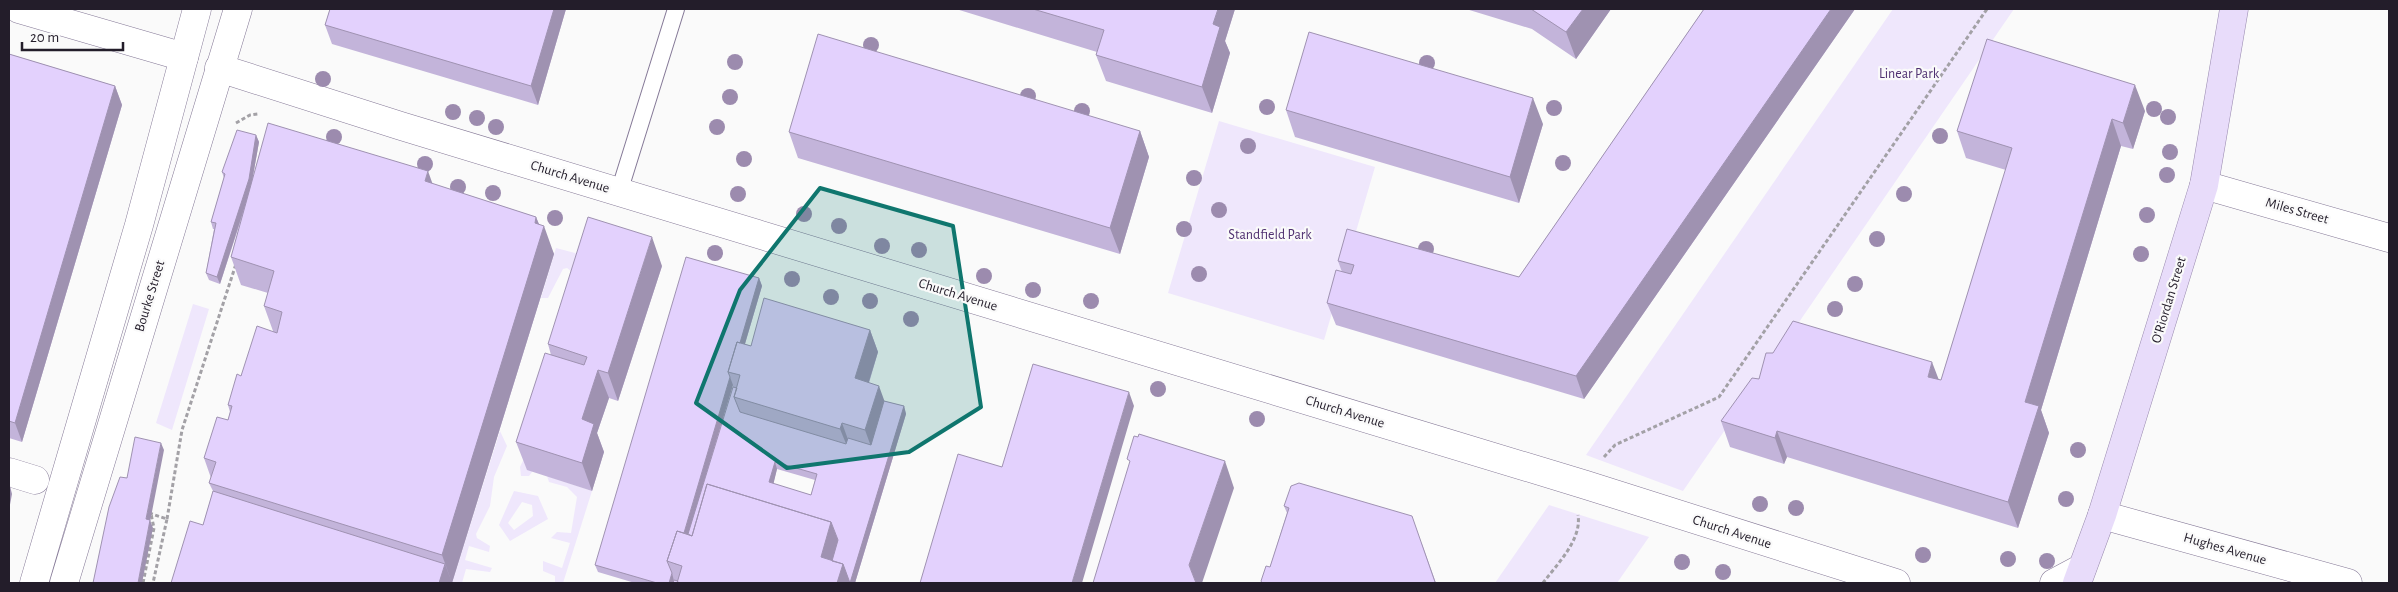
<svg xmlns="http://www.w3.org/2000/svg" width="2398" height="592" font-family="'Alegreya Sans',sans-serif">
	<style>
		.green { fill: #efe7fc; fill-rule: evenodd }
		.lines { fill: none; stroke-linecap: round; stroke-linejoin: round }
		.lane-casing { stroke: #857997; stroke-width: 18 }
		.street-casing { stroke: #857997; stroke-width: 29 }
		.secondary-casing { stroke: #857997; stroke-width: 29 }
		.primary-casing { stroke: #998aaf; stroke-width: 29 }
		.path { stroke: #a3a1a6; stroke-width: 3; stroke-dasharray: 4 2.5; stroke-linecap: butt }
		.lane { stroke: #fff; stroke-width: 16 }
		.street { stroke: #fff; stroke-width: 28 }
		.secondary { stroke: #fff; stroke-width: 28 }
		.primary { stroke: #e8dcfa; stroke-width: 28 }
		.tree { fill: #9c8bae }
		.wall { fill: #c3b4da; fill-rule: evenodd }
		.shaded-wall { fill: #9f92b1 }
		.building { fill: #e3d1fd; stroke: #9f92b1; fill-rule: evenodd }
		.marked { fill: #0f766e; fill-opacity: 0.2; stroke: #0f766e; stroke-width: 4; stroke-linejoin: round }
		.labels { text-anchor: middle; dominant-baseline: central; stroke-width: 4.5; stroke-linejoin: round; paint-order: stroke }
		.park-label { font-size: 14px; fill: #4f3070; stroke: #fafafa }
		.street-label { font-size: 14px; fill: #231d2a; stroke: #fafafa }
	</style>
	<rect width="100%" height="100%" fill="#fafafa"/>
	<!-- green -->
	<path class="green" d="M1893,9H2014L1683,491L1586,455Z
		M1219,121L1375,167L1324,340L1168,293Z
		M556,248L594,258L582,280L567,268L563,269L548,298H541Z
		M193,304L209,309L172,430L156,423Z
		M500,431L507,446L494,477L490,506L476,534L477,538L490,546L489,552L469,546L465,560L492,568L490,572L466,569L462,583H452Z
		M532,442V472L529,476H521L520,467Z
		M547,476L592,491L563,583H555V576L543,571V561L562,568L570,543L551,538L557,532L571,533L577,497L567,487L549,482Z
		M514,491L538,496L548,519L510,541L499,525ZM522,502L532,505L533,516L514,530L508,523Z
		M1549,505L1649,537L1617,583H1495Z"/>
	<g class="lines">
		<defs>
			<path id="lane" d="M619,192L676,9"/>
			<path id="street" d="M19,9L184,57
				M219,68L401,126L1586,485L1896,583
				M2204,185L2389,238
				M9,472L35,480
				M2102,515L2348,583
				M2054,583L2082,568"/>
			<path id="secondary" d="M34,583L139,225L197,9
				M64,583L238,9"/>
			<path id="primary" d="M2077,583L2102,515L2204,185L2234,9"/>
		</defs>
		<!-- lane casing -->
		<use href="#lane" class="lane-casing"/>
		<!-- street casing -->
		<use href="#street" class="street-casing"/>
		<!-- secondary casing -->
		<use href="#secondary" class="secondary-casing"/>
		<!-- primary casing -->
		<use href="#primary" class="primary-casing"/>
		<!-- path -->
		<path class="path" d="M236,123L250,115L258,114
			M1604,457L1615,445L1719,397L1987,9
			M149,513L167,519L153,583
			M167,519L182,430L236,264
			M143,583L154,528L151,514
			M1543,583C1557,564 1582,540 1578,515"/>
		<!-- lane -->
		<use href="#lane" class="lane"/>
		<!-- street -->
		<use href="#street" class="street"/>
		<!-- secondary -->
		<use href="#secondary" class="secondary"/>
		<!-- primary -->
		<use href="#primary" class="primary"/>
	</g>
	<!-- trees -->
	<g class="tree">
		<circle cx="871" cy="45" r="8"/>
		<circle cx="735" cy="62" r="8"/>
		<circle cx="1427" cy="63" r="8"/>
		<circle cx="323" cy="79" r="8"/>
		<circle cx="1028" cy="96" r="8"/>
		<circle cx="730" cy="97" r="8"/>
		<circle cx="1267" cy="107" r="8"/>
		<circle cx="1554" cy="108" r="8"/>
		<circle cx="2154" cy="109" r="8"/>
		<circle cx="1082" cy="111" r="8"/>
		<circle cx="453" cy="112" r="8"/>
		<circle cx="2168" cy="117" r="8"/>
		<circle cx="477" cy="118" r="8"/>
		<circle cx="496" cy="127" r="8"/>
		<circle cx="717" cy="127" r="8"/>
		<circle cx="1940" cy="136" r="8"/>
		<circle cx="334" cy="137" r="8"/>
		<circle cx="1248" cy="146" r="8"/>
		<circle cx="2170" cy="152" r="8"/>
		<circle cx="744" cy="159" r="8"/>
		<circle cx="1563" cy="163" r="8"/>
		<circle cx="425" cy="164" r="8"/>
		<circle cx="2167" cy="175" r="8"/>
		<circle cx="1194" cy="178" r="8"/>
		<circle cx="458" cy="187" r="8"/>
		<circle cx="493" cy="193" r="8"/>
		<circle cx="738" cy="194" r="8"/>
		<circle cx="1904" cy="194" r="8"/>
		<circle cx="1219" cy="210" r="8"/>
		<circle cx="804" cy="214" r="8"/>
		<circle cx="2147" cy="215" r="8"/>
		<circle cx="555" cy="218" r="8"/>
		<circle cx="839" cy="226" r="8"/>
		<circle cx="1184" cy="229" r="8"/>
		<circle cx="1877" cy="239" r="8"/>
		<circle cx="882" cy="246" r="8"/>
		<circle cx="1426" cy="249" r="8"/>
		<circle cx="919" cy="250" r="8"/>
		<circle cx="715" cy="253" r="8"/>
		<circle cx="2141" cy="254" r="8"/>
		<circle cx="1199" cy="274" r="8"/>
		<circle cx="984" cy="276" r="8"/>
		<circle cx="792" cy="279" r="8"/>
		<circle cx="1855" cy="284" r="8"/>
		<circle cx="1033" cy="290" r="8"/>
		<circle cx="831" cy="297" r="8"/>
		<circle cx="870" cy="301" r="8"/>
		<circle cx="1091" cy="301" r="8"/>
		<circle cx="1835" cy="309" r="8"/>
		<circle cx="911" cy="319" r="8"/>
		<circle cx="1158" cy="389" r="8"/>
		<circle cx="1257" cy="419" r="8"/>
		<circle cx="2078" cy="450" r="8"/>
		<circle cx="2066" cy="499" r="8"/>
		<circle cx="1760" cy="504" r="8"/>
		<circle cx="1796" cy="508" r="8"/>
		<circle cx="1923" cy="555" r="8"/>
		<circle cx="2008" cy="559" r="8"/>
		<circle cx="2047" cy="561" r="8"/>
		<circle cx="1682" cy="562" r="8"/>
		<circle cx="1723" cy="572" r="8"/>
	</g>
	<!-- wall -->
	<path class="wall" d="M330,9H566L538,105L332,44L325,25Z
		M956,9H1235L1225,41L1230,53L1212,113L1106,81L1096,55L1097,52Z
		M1466,9H1611L1576,59L1532,29Z
		M1704,9H1855L1584,399L1336,325L1327,303L1342,272L1338,261L1519,277Z
		M9,54L115,86L122,105L22,442L9,438Z
		M1286,110L1543,124L1519,203L1295,137Z
		M2145,111L2133,149L2121,146L2041,410L2049,433L2018,528L1787,457L1784,464L1730,447L1721,421L1759,379L1941,380L2006,170L1966,158L1957,131Z
		M1140,131L1149,157L1120,254L798,158L789,132Z
		M256,135L259,142L253,176L432,184L536,217L539,224L554,254L452,583H171L203,525L213,491L209,483L211,478L204,458L228,420L230,412L228,405L241,376L273,331L264,306L268,293L241,285L231,257L243,214L220,284L209,280L206,273L214,229H213L211,222L224,178L222,172Z
		M662,266L618,401L609,398L597,433L604,452L592,491L527,470L516,442L551,355L548,344Z
		M759,278L762,286L745,344L751,346L870,330L878,352L869,383L884,401L904,406L906,414L855,583H635L598,572L595,565ZM733,385V387L688,534ZM777,469L815,480L811,495L773,484Z
		M1284,506L1422,544L1436,583H1262L1270,567L1287,513Z"/>
	<!-- shaded-wall -->
	<path class="shaded-wall" d="M554,9H566L538,105L531,86Z
		M1218,9H1235L1225,41L1230,53L1212,113L1202,87L1213,24Z
		M1583,9H1611L1576,59L1566,32Z
		M1831,9H1855L1584,399L1576,376Z
		M2135,85L2145,111L2133,149L2123,123Z
		M115,86L122,105L22,442L15,423Z
		M1533,98L1543,124L1519,203L1510,177Z
		M2112,119L2121,146L2041,410L2049,433L2018,528L2008,502L2025,402Z
		M1140,131L1149,157L1120,254L1110,228Z
		M256,135L259,142L251,187L220,284L217,277Z
		M428,171L438,199L425,181Z
		M536,217L542,232L544,226L554,254L452,583L442,555Z
		M652,237L662,266L618,401L608,373Z
		M759,278L762,286L736,374L731,373Z
		M870,330L878,352L863,401L855,378Z
		M1932,362L1942,388L1928,377Z
		M598,370L609,398L597,433L604,452L592,491L582,463V419Z
		M730,377L733,385L679,565L675,564Z
		M879,386L887,408L873,452L865,430Z
		M1129,392L1134,406L1082,583H1072Z
		M904,406L906,414L855,583H837L843,564Z
		M842,423L850,445L849,451L840,429Z
		M1777,431L1787,457L1784,464L1775,438Z
		M161,443L164,450L149,527L146,519Z
		M1225,461L1234,488L1202,583H1196L1189,565Z
		M775,462L777,469L772,490L769,482Z
		M10,486L12,494L9,510V490Z
		M150,520L153,528L142,583H138Z
		M831,522L841,548L832,577L821,557Z
		M445,564L452,583H439Z
		M672,573L674,581V583H669Z"/>
	<!-- building -->
	<path class="building" d="M330,9H554L531,86L325,25Z
		M1033,9H1218L1213,24L1220,27L1202,87L1096,55L1104,30Z
		M1531,9H1583L1566,32Z
		M1704,9H1831L1576,376L1327,303L1336,270L1351,274L1354,265L1338,261L1347,229L1519,277Z
		M1309,32L1533,98L1510,177L1286,110Z
		M818,34L1140,131L1110,228L789,132Z
		M1987,39L2135,85L2123,123L2112,119L2025,402L2039,406L2008,502L1777,431L1775,438L1721,421L1752,378L1759,379L1766,353H1773L1793,321L1932,362L1928,377L1941,380L2012,148L1957,131Z
		M9,54L115,86L15,423L9,421Z
		M268,123L428,171L425,181L536,217L535,223L544,226L442,555L209,483L216,462L204,458L217,417L228,420L232,406L228,405L237,374L241,376L257,326L277,333L282,312L264,306L274,271L231,257Z
		M237,130L256,135L249,179L217,277L206,273L216,223L211,222L225,174L222,172Z
		M588,217L652,237L608,373L598,370L582,419L594,424L582,463L516,442L545,353L584,365L587,357L548,344Z
		M686,257L759,278L740,343L737,342L728,372L730,377L684,533L677,531L667,561L672,573L669,583H657L595,565Z
		M764,298L870,330L855,378L879,386L865,430L842,423L840,429L734,397L740,375L728,372L737,342L751,346Z
		M1033,364L1129,392L1072,583H920L958,454L1002,467Z
		M733,387L737,388L734,397L740,412L846,444L848,438L871,445L884,401L904,406L850,583L843,564L832,561L838,540L831,522L707,484L692,536L688,534ZM775,462L817,474L811,495L769,482Z
		M1139,434L1225,461L1189,565L1196,583H1093L1130,461L1127,459L1134,436L1138,437Z
		M135,437L161,443L146,519L150,520L138,583H93L109,507L120,477L127,478Z
		M1299,483L1412,516L1435,582L1434,583H1262L1261,581L1266,566L1270,567L1289,508L1284,506L1291,486Z
		M707,484L831,522L821,557L843,564L837,583H677L682,566L667,561L677,531L692,536Z
		M213,491L445,564L439,583H171L190,521L203,525Z
		M674,580L678,581L677,583H673Z"/>
	<!-- marked area -->
	<path class="marked" d="M820,188L953,226L981,407L909,452L787,468L696,403L740,290Z"/>
	<g class="labels">
		<!-- park labels -->
		<g class="park-label">
			<text x="1909" y="74">Linear Park</text>
			<text x="1270" y="235">Standfield Park</text>
		</g>
		<!-- street labels -->
		<g class="street-label">
			<text transform="translate(570 177) rotate(17)">Church Avenue</text>
			<text transform="translate(2297 211) rotate(16)">Miles Street</text>
			<text transform="translate(958 295) rotate(17)">Church Avenue</text>
			<text transform="translate(150 296) rotate(-73)">Bourke Street</text>
			<text transform="translate(2169 300) rotate(-73)">O'Riordan Street</text>
			<text transform="translate(1345 412) rotate(17)">Church Avenue</text>
			<text transform="translate(1732 532) rotate(18)">Church Avenue</text>
			<text transform="translate(2225 549) rotate(16)">Hughes Avenue</text>
		</g>
	</g>
	<!-- border -->
	<rect width="2398" height="592" fill="none" stroke="#231d2a" stroke-width="20"/>
	<!-- scale -->
	<path d="M22 42v8h101v-8" fill="none" stroke="#231d2a" stroke-width="2.5"/>
	<text x="30" y="42" font-size="15" fill="#231d2a" stroke="#fafafa" stroke-width="4" paint-order="stroke">20 m</text>
</svg>
